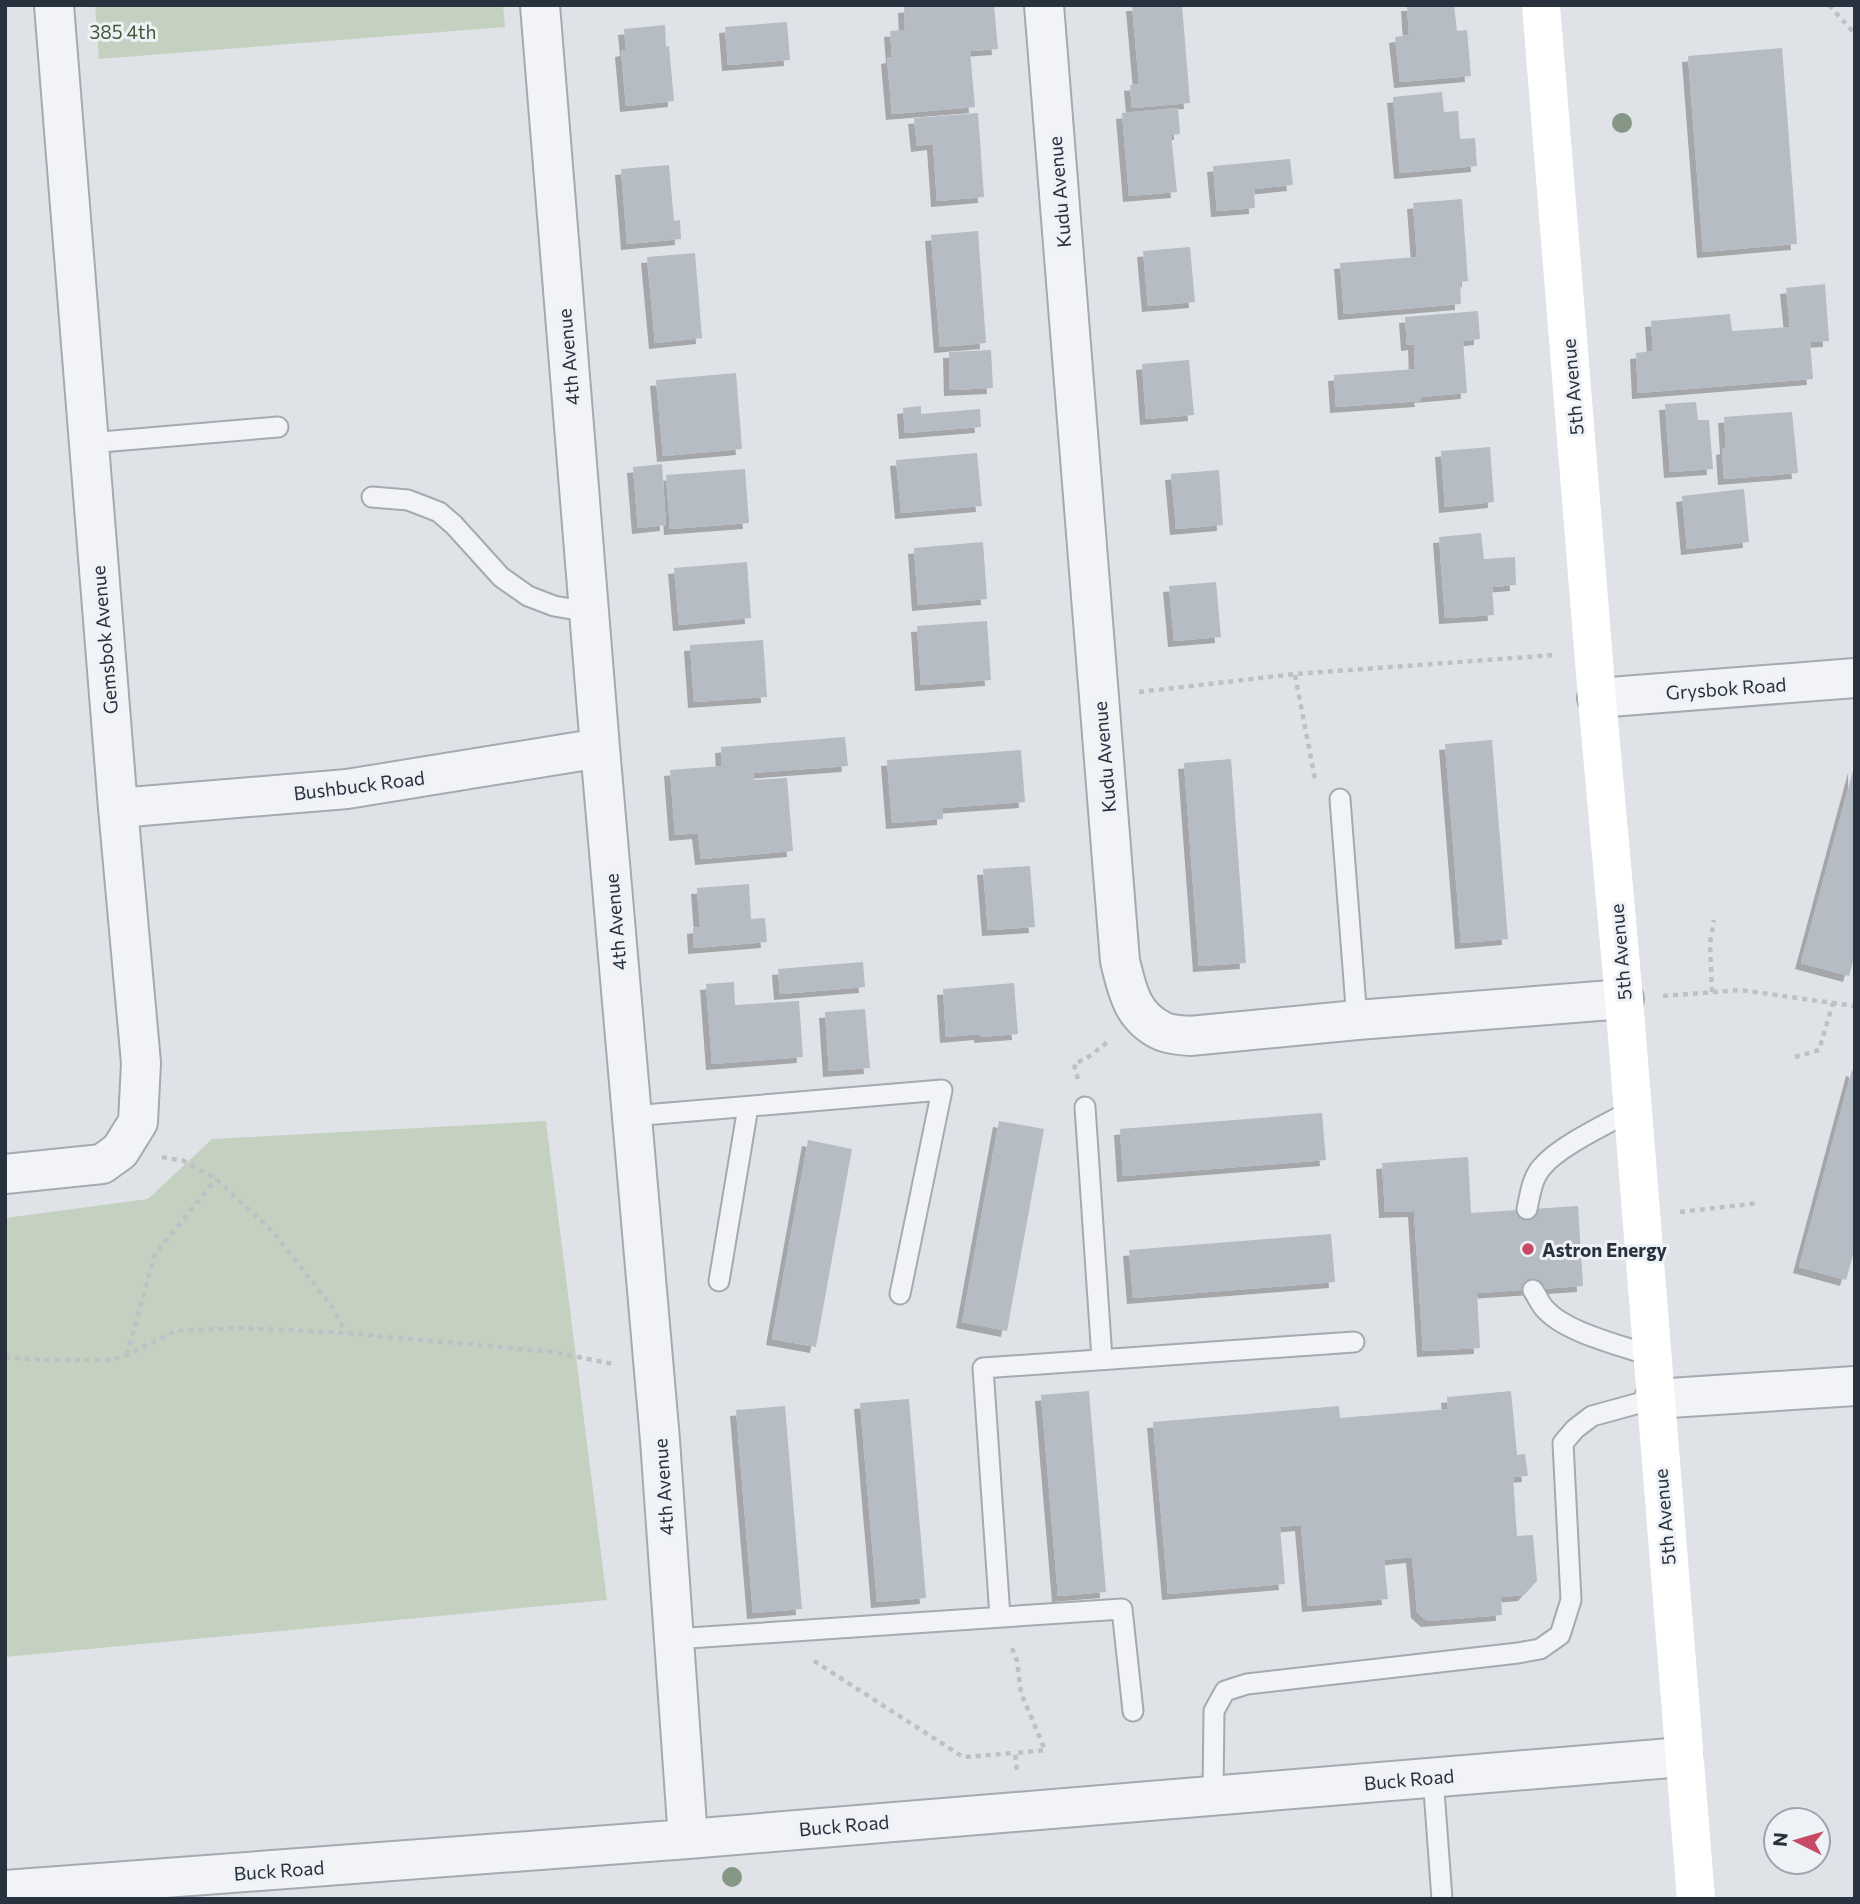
<svg xmlns="http://www.w3.org/2000/svg" width="1860" height="1904" font-family="Commissioner,sans-serif">
	<style>
		.green { fill: #c5d1c0 }
		.building { fill: #b6bcc4; filter: url(#shadow) }
		.lines { fill: none; stroke-linecap: round; stroke-linejoin: round }
		.lane-casing { stroke: #a4aab1; stroke-width: 23 }
		.street-casing { stroke: #a4aab1; stroke-width: 42 }
		.path { stroke: #bdc1c6; stroke-width: 4.5; stroke-dasharray: 5 5; stroke-linecap: butt }
		.lane { stroke: #f1f3f6; stroke-width: 19 }
		.street { stroke: #f1f3f6; stroke-width: 38 }
		.secondary { stroke: #fff; stroke-width: 38 }
		.tree { fill: #879786 }
		.poi-dot { fill: #c74963; stroke: #eef1f5; stroke-width: 2.5 }
		.labels { text-anchor: middle; dominant-baseline: central; stroke-width: 6; stroke-linejoin: round; paint-order: stroke }
		.park-label { font-size: 19px; fill: #3f5936; stroke: #eef1f5 }
		.street-label { font-size: 19px; fill: #28313e; stroke: #eef1f5 }
		.poi-label { font-size: 19px; font-weight: bold; fill: #28313e; stroke: #eef1f5; text-anchor: start }
	</style>
	<defs>
		<filter id="shadow"><feDropShadow dx="-6" dy="6" stdDeviation="0" flood-color="#0004"/></filter>
	</defs>
	<rect width="100%" height="100%" fill="#dfe3e7"/>
	<!-- green -->
	<path class="green" d="M95,5H503L505,27L99,59Z
		M546,1121L607,1600L5,1657V1218L148,1199L212,1139Z"/>
	<!-- building -->
	<path class="building" d="M928,5H994L998,49L970,51L975,107L892,114L887,58L892,57L890,31L905,30L904,7Z
		M1132,5H1182L1190,103L1132,108L1130,85L1139,84Z
		M1407,5H1454L1457,31L1467,30L1471,76L1400,82L1395,37L1409,35Z
		M787,22L790,60L728,65L725,27Z
		M665,25L666,47L669,46L674,101L626,106L621,51L626,50L624,29Z
		M1782,48L1797,244L1703,252L1688,56Z
		M1442,92L1444,112L1458,111L1460,139L1475,138L1477,166L1400,173L1393,97Z
		M1178,108L1180,134L1171,135L1177,192L1129,196L1122,113Z
		M978,113L984,197L937,201L933,144L917,146L914,118Z
		M1290,159L1293,185L1254,189L1255,208L1217,211L1213,166Z
		M669,165L674,221L680,220L681,239L627,244L621,169Z
		M1462,199L1468,281L1460,282L1461,304L1344,314L1340,263L1417,257L1413,203Z
		M978,231L986,343L940,347L931,235Z
		M1190,247L1195,302L1148,306L1143,251Z
		M695,253L702,338L655,343L647,257Z
		M1825,284L1829,341L1810,342L1813,379L1638,393L1636,353L1653,351L1651,321L1730,314L1732,331L1790,327L1786,288Z
		M1478,311L1480,339L1463,341L1467,393L1420,397L1421,401L1336,407L1334,375L1415,369L1414,344L1407,345L1405,317Z
		M991,350L993,388L950,390L949,352Z
		M1189,360L1194,415L1146,419L1142,364Z
		M736,373L742,449L663,456L656,380Z
		M1696,402L1698,420H1709L1713,469L1670,472L1665,404Z
		M921,406V414L980,409L981,427L905,433L903,408Z
		M1792,412L1798,473L1724,479L1722,449L1726,448L1724,417Z
		M1490,447L1494,502L1445,507L1441,451Z
		M977,453L982,506L901,513L896,460Z
		M662,464L666,525L638,528L633,467Z
		M745,469L749,523L670,529L666,475Z
		M1219,470L1223,525L1176,529L1171,474Z
		M1744,489L1749,542L1687,549L1682,496Z
		M1481,533L1484,559L1515,557L1516,585L1492,587L1494,615L1445,618L1439,537Z
		M983,542L987,599L918,605L914,548Z
		M747,562L751,618L679,625L674,568Z
		M1216,582L1221,637L1174,641L1169,586Z
		M987,621L991,680L921,685L917,626Z
		M763,640L767,697L694,702L690,645Z
		M845,737L848,766L753,773L754,780L787,778L793,851L701,859L698,833L675,835L670,770L722,766L721,747Z
		M1492,740L1508,939L1461,943L1445,744Z
		M1021,750L1025,802L943,808V819L892,823L887,760Z
		M1231,759L1246,963L1199,966L1184,763Z
		M1854,767L1855,955L1849,976L1801,963Z
		M1030,866L1035,927L988,930L983,869Z
		M749,884L751,919L765,918L767,942L694,948L693,928L700,927L697,888Z
		M863,962L865,987L780,994L778,969Z
		M734,982L735,1005L799,1001L803,1057L712,1064L706,984Z
		M1014,983L1018,1034L980,1037V1034L946,1037L943,989Z
		M865,1009L870,1068L829,1071L825,1012Z
		M1852,1070L1855,1071V1248L1846,1280L1799,1267Z
		M1322,1113L1326,1160L1123,1176L1120,1129Z
		M999,1121L1044,1129L1007,1331L962,1322Z
		M808,1140L852,1149L816,1347L772,1339Z
		M1468,1157L1471,1213L1578,1206L1583,1286L1477,1293L1480,1348L1423,1351L1414,1211L1385,1212L1382,1163Z
		M1331,1234L1335,1282L1133,1298L1129,1250Z
		M1089,1391L1106,1592L1058,1596L1041,1395Z
		M1511,1391L1517,1455L1525,1454L1528,1476L1513,1477L1517,1536L1533,1535L1537,1581L1524,1595L1501,1597L1502,1615L1427,1621L1417,1612L1412,1557L1384,1560L1388,1599L1308,1606L1301,1525L1280,1527L1285,1584L1168,1594L1153,1422L1339,1406L1340,1418L1448,1409L1447,1397Z
		M909,1399L926,1598L877,1602L860,1403Z
		M785,1406L802,1609L753,1613L736,1410Z"/>
	<g class="lines">
		<defs>
			<path id="lane" d="M89,443L278,427
				M372,497L408,500L439,512L454,525L501,577L528,596L554,606L589,612
				M1340,799L1357,1020
				M1085,1107L1102,1359
				M632,1116L942,1090L900,1294
				M1527,1209C1530,1195 1532,1178 1542,1167C1559,1146 1607,1124 1632,1110
				M719,1281L748,1107
				M1533,1290C1537,1296 1540,1304 1545,1309C1566,1333 1621,1345 1651,1356
				M1000,1617L983,1368L1354,1342
				M674,1639L1122,1609L1133,1711
				M1433,1777L1442,1899
				M1213,1795L1214,1711L1225,1691L1247,1684L1518,1653L1540,1649L1560,1635L1571,1600L1563,1443L1575,1429L1592,1416L1654,1399"/>
			<path id="street" d="M540,5L600,748L660,1440L688,1839
				M1044,5L1120,961C1127,990 1132,1017 1162,1031C1170,1035 1181,1035 1190,1036L1357,1020L1624,999
				M1597,698L1855,678
				M118,808L347,789L600,748
				M5,1174L102,1164L120,1151L138,1122L141,1063L118,808L54,5
				M1654,1399L1855,1386
				M5,1890L688,1839L1683,1757"/>
		</defs>
		<!-- lane casing -->
		<use href="#lane" class="lane-casing"/>
		<!-- street casing -->
		<use href="#street" class="street-casing"/>
		<!-- path -->
		<path class="path" d="M1829,5L1855,34
			M1295,675L1315,779
			M1139,692L1295,674L1555,655
			M1712,992L1710,943L1714,920
			M1663,996L1740,990L1855,1006
			M1795,1057L1819,1050L1833,1003
			M1078,1079L1074,1064L1087,1058L1109,1041
			M162,1157L184,1161L216,1179L273,1232L333,1308L345,1332
			M1680,1212L1759,1203
			M127,1355L155,1254L216,1179
			M5,1357L40,1360H110L127,1355L175,1331L243,1328L345,1333L554,1352L612,1364
			M1012,1648L1017,1661L1021,1693L1045,1750L1015,1753L1017,1771
			M814,1661L963,1757L1015,1753"/>
		<!-- lane -->
		<use href="#lane" class="lane"/>
		<!-- street -->
		<use href="#street" class="street"/>
		<!-- secondary -->
		<path class="secondary" d="M1541,5L1597,698L1624,999L1696,1899"/>
	</g>
	<!-- trees -->
	<g class="tree">
		<circle cx="1622" cy="123" r="10"/>
		<circle cx="732" cy="1877" r="10"/>
	</g>
	<!-- markers -->
	<circle class="poi-dot" cx="1528" cy="1249" r="7"/>
	<g class="labels">
		<!-- park labels -->
		<g class="park-label">
			<text x="123" y="31">385 4th</text>
		</g>
		<!-- street labels -->
		<g class="street-label">
			<text transform="translate(1059 192) rotate(-95)">Kudu Avenue</text>
			<text transform="translate(568 357) rotate(-95)">4th Avenue</text>
			<text transform="translate(1572 387) rotate(-95)">5th Avenue</text>
			<text transform="translate(104 640) rotate(-95)">Gemsbok Avenue</text>
			<text transform="translate(1726 688) rotate(-4)">Grysbok Road</text>
			<text transform="translate(1104 757) rotate(-95)">Kudu Avenue</text>
			<text transform="translate(359 785) rotate(-7)">Bushbuck Road</text>
			<text transform="translate(615 922) rotate(-95)">4th Avenue</text>
			<text transform="translate(1620 952) rotate(-95)">5th Avenue</text>
			<text transform="translate(663 1487) rotate(-94)">4th Avenue</text>
			<text transform="translate(1664 1517) rotate(-95)">5th Avenue</text>
			<text transform="translate(1409 1779) rotate(-5)">Buck Road</text>
			<text transform="translate(844 1825) rotate(-5)">Buck Road</text>
			<text transform="translate(279 1870) rotate(-4)">Buck Road</text>
		</g>
		<!-- poi labels -->
		<g class="poi-label">
			<text x="1542" y="1249">Astron Energy</text>
		</g>
	</g>
	<!-- border -->
	<rect width="1860" height="1904" fill="none" stroke="#28313e" stroke-width="14"/>
	<!-- north arrow -->
	<g transform="translate(1797 1841) rotate(275)"><circle r="33" fill="#eef1f5" stroke="#9fa4ac" stroke-width="2"/>
	<path d="M0-5L12 26L0 18L-12 26Z" fill="#c74963"/>
	<text y="-10" font-size="19" font-weight="bold" text-anchor="middle" fill="#28313e">N</text>
	</g>
</svg>
